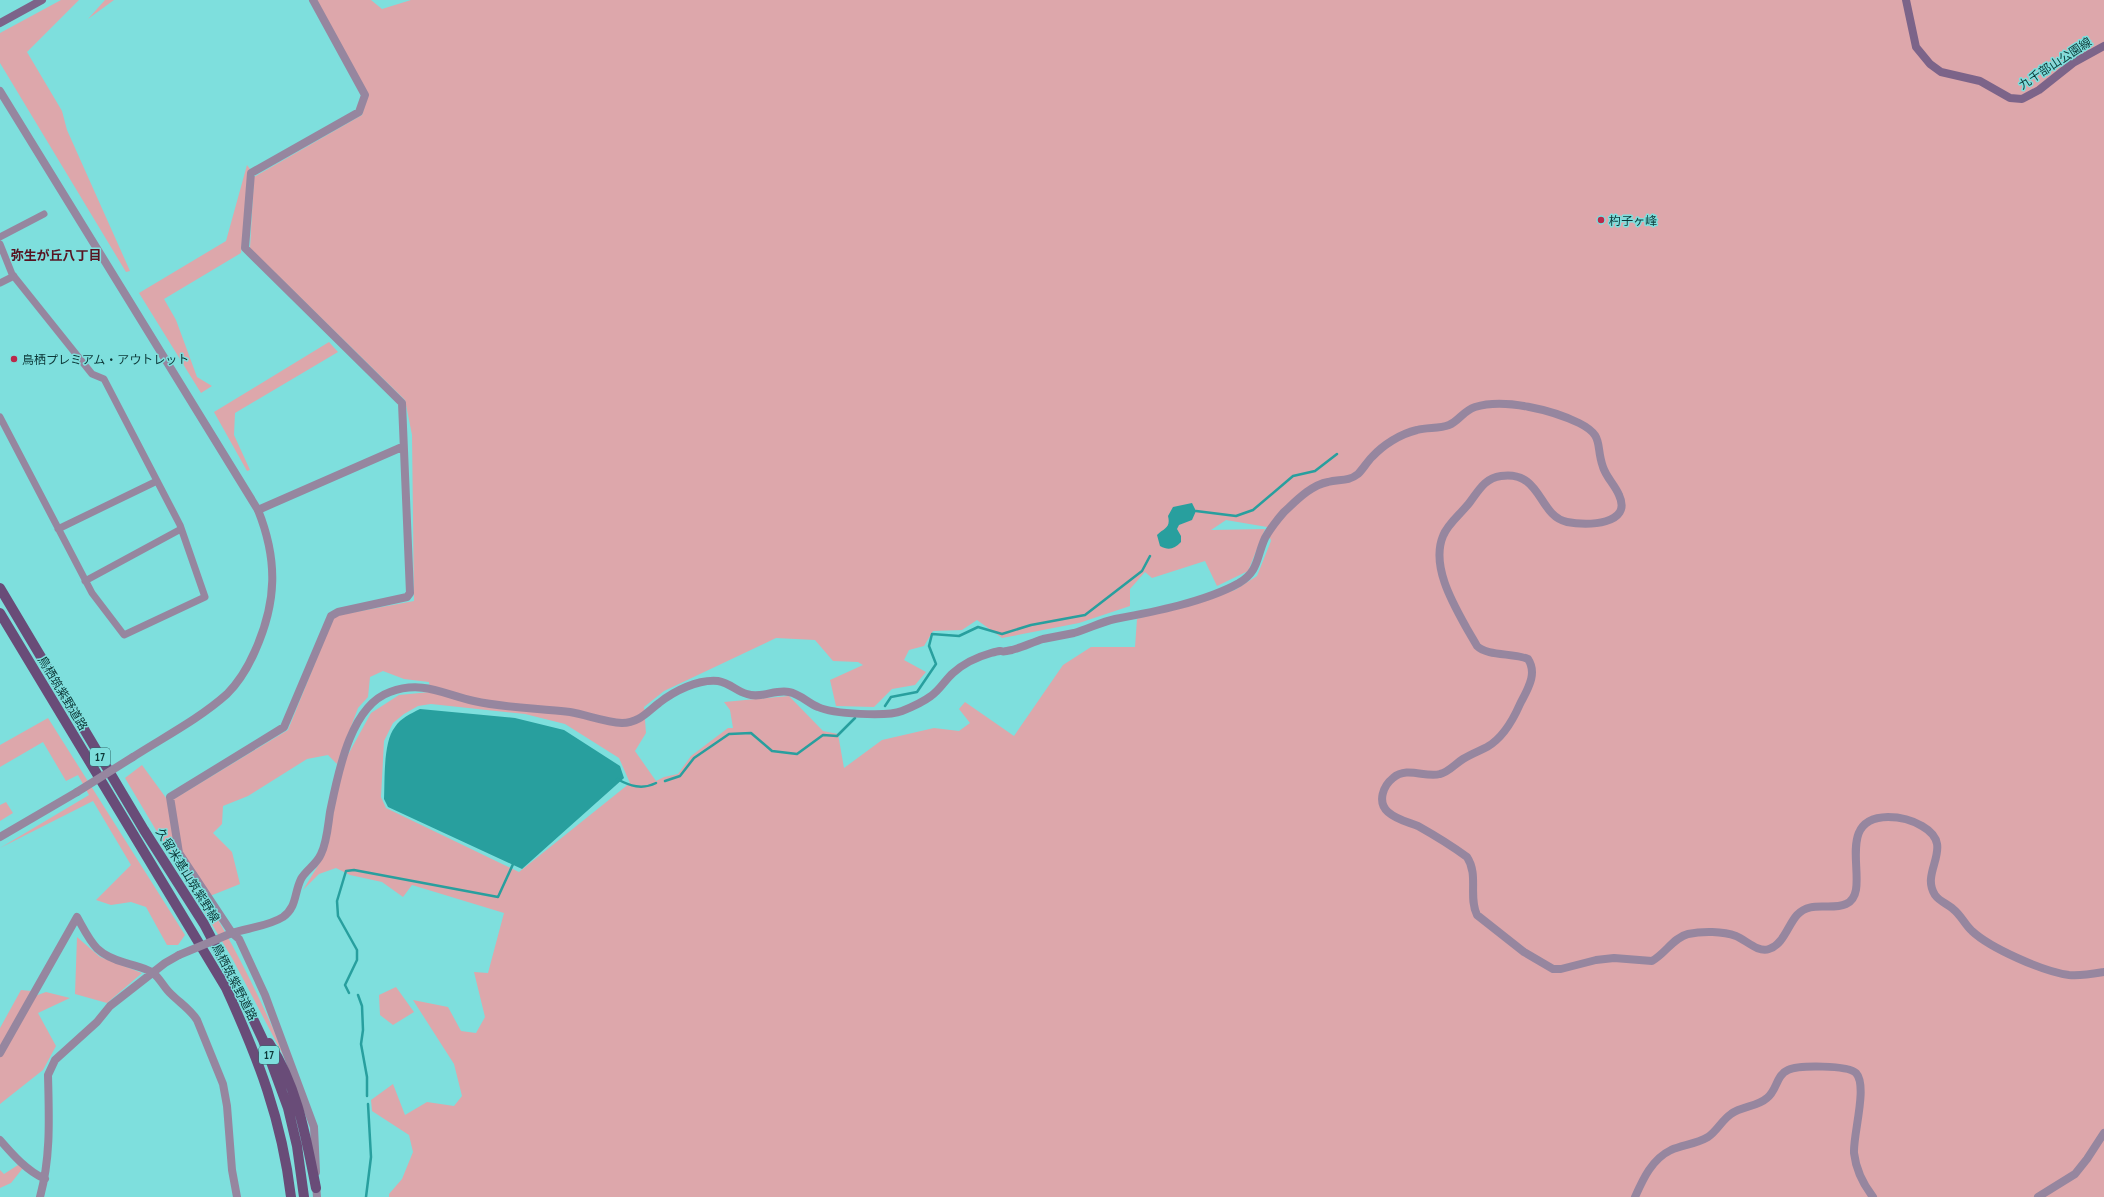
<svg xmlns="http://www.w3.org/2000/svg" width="2104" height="1197" font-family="'PT Sans Narrow','Noto Sans JP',sans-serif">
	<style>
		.green { fill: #dda7ab; fill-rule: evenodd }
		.water { fill: #289f9e }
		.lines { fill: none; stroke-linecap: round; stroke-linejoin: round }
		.stream { stroke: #289f9e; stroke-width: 2.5 }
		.pedestrian { stroke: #96869f; stroke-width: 7 }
		.minor { stroke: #96869f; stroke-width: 8 }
		.tertiary { stroke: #96869f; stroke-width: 8 }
		.secondary { stroke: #7c6489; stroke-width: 8 }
		.primary { stroke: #694c78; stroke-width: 10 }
		.minor-bridge { stroke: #96869f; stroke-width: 8 }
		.tertiary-bridge { stroke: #96869f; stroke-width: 8 }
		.poi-dot { fill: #ba294a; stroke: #7edfdd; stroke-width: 1.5 }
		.labels { text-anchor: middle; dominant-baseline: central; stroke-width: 3; stroke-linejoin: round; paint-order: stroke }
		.shield { fill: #7edfdd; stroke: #2e6969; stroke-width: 1 }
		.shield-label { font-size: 11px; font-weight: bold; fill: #0c3737 }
		.street-label { font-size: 12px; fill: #0c3737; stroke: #7edfdd }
		.poi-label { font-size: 12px; fill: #0c3737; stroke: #7edfdd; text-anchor: start }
		.neighbourhood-label { font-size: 13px; font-weight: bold; fill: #581321; stroke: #7edfdd }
	</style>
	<rect width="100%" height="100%" fill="#7edfdd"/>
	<!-- green -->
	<path class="green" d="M61,0H79L27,52L62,111L67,130L130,271L126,272L0,63V33Z
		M105,0H114L88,19Z
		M316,0H371L382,9L411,0H2104V1197H389V1194L402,1179L413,1152L409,1135L372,1111L371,1100L393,1084L405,1115L427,1102L454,1106L462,1096L454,1064L413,1000L448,1007L461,1031L476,1033L485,1017L474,972L488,973L504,913L412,885L403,897L382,882L350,875L336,868L319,874L303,890L324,856L344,762L371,713L399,695L430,692L429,682L404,679L383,671L370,677L368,697L358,708L337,764L328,755L307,759L248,796L223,806L222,824L213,833L232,852L240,884L205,898C240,955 266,1011 292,1072L232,958L125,778L142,765L169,802L288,730L334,616L414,601L412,435L405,400L250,248L254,177L362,115L368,95ZM1226,520L1267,527L1271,541L1257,576L1235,590L1137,619L1135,647H1091L1063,665L1014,736L965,702L959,709L970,723L959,731L934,728L882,740L844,768L838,734L823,731L789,696L724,702L730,710L733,728H728L691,756L678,774L664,777L656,781L635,751L646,733L644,707L664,691L776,638L815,640L833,661L858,662L863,665L830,680L836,706L874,707L892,689L915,685L926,672L904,660L909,650L924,646L933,631L962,630L977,620L1002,638L1079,623L1130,606V589L1145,572L1152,578L1205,561L1217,586L1248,571L1265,529L1211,530ZM431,704L525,714L565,724L619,758L630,783L519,872L386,808L381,797L384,741L393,723L404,714L418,706Z
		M247,165L250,169L241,253L164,299L176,320L197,377L212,386L201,393L139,293L226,241Z
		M329,342L338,352L235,413L234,435L250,470L247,471L214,412Z
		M48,718L185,935L178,945H167L146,907L131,902L111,905L96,900L131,865L93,801L0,848L89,795L78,775L66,781L43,742L0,767V745Z
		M6,802L13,813L0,821V805Z
		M77,937L100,957L142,973L107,1003L75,994Z
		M396,987L414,1012L393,1025L380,1015L379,995Z
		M21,990L31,991L35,996L46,992L70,998L38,1013L56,1046L43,1070L0,1104V1028Z
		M18,1165L23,1168L11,1183L0,1188V1170L4,1174Z"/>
	<!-- water -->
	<path class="water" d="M1192,503L1196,511L1192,520L1179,525L1177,529L1181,536V542C1174,549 1169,551 1160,546L1157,535C1164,528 1171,528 1168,516L1173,507Z
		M420,709L515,718L564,730L620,766L624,778L522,869L388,807L384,799C385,779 383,742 395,727C401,718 410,714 420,709Z"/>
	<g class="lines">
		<!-- stream -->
		<path class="stream" d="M1196,511L1236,516L1253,510L1293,476L1315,471L1337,454
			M885,706L891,697L917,692L936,664L929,646L932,634L959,636L978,627L1002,634L1031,625L1085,615L1142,571L1150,556
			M617,779C630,786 642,790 656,783
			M665,781L680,776L694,758L729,734L751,733L772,751L797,754L823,735L837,736L855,718
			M349,993L345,985L357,960V950L338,916L337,901L346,871L354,870L498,897L514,862
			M358,995L362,1006L363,1030L361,1044L367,1077V1096
			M366,1197L371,1157L368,1104"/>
		<!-- pedestrian -->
		<path class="pedestrian" d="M0,237L44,214
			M0,244L12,274L92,374L104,379L180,525L205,597L124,635L92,593L0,417
			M0,283L14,276
			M58,529L157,481
			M85,581L181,529"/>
		<!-- minor -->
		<path class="minor" d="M313,0L365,95L359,112L251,173L245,248L402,403L410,593L407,597L338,612L331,616L284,727L170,797L179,853L232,933L239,939L265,995L314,1127L316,1172
			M258,510L402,447
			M232,933C248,928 269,926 283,917C297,907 294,893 301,879C306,870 317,864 321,854C327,842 328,825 330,812C338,774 350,706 390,692C422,680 443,694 474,701C505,708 538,708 570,712C587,715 605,722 622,723C639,723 647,712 659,703C674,691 698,679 718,681C730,683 736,691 747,694C761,699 775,689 789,692C800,694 808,703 818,707C833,714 887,717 902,711C912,707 923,702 931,696C940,690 945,680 953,673C964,663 977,657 991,653C1010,648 993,654 1012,650C1023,647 1033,642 1043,639C1053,637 1064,635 1074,633C1088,629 1101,622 1115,619C1153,612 1205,602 1239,583C1259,571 1256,558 1265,538C1270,529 1277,520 1284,512C1296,501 1311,485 1328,482C1339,479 1348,482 1358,474C1363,469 1367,462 1372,457C1383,445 1400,434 1417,430C1427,427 1439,429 1449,425C1459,421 1463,411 1475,407C1505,398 1552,410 1579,423C1605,436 1595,445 1603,467C1606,477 1615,485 1619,495C1633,525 1587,526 1567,522C1538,516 1542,470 1501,476C1485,478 1479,490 1470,502C1461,514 1448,523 1443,536C1431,565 1452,602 1466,627C1467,629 1476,644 1477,646C1487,656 1513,653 1528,659C1538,674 1527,690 1520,704C1513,720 1503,738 1487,747C1479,751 1471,754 1463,759C1455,764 1449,772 1440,774C1425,778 1407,766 1393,778C1383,786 1377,802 1388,812C1397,820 1408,822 1418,826C1434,835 1452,846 1467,857C1479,875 1468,897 1477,915L1524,952L1553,969H1561L1596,960L1614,958L1652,961C1665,954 1674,937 1688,934C1702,931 1723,931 1736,936C1746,940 1758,953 1769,949C1783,945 1788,925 1797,915C1811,900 1830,911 1846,904C1875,892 1829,818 1888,817C1900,817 1912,820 1922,826C1957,846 1919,871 1935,895C1940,902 1948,904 1953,909C1961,915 1965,925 1972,931C1990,948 2044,972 2069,975C2081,976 2092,974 2104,972
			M0,1053L77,917C92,944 95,954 126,963C135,966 145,967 153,973C160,978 164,988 171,994C180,1003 190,1009 197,1020L223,1084L227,1106L232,1170L237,1197
			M0,1140C13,1155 27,1171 45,1179
			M316,1184L317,1197
			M40,1197C51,1157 49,1117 48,1075L55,1060L97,1022L110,1006L165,963L179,955
			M1635,1197C1643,1179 1652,1159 1671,1150C1683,1145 1696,1144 1708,1137C1717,1131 1722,1120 1731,1114C1742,1106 1757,1107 1767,1098C1777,1091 1776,1075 1788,1070C1798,1065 1848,1065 1856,1073C1868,1086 1853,1134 1854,1153C1856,1170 1863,1184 1873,1197
			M2038,1197L2075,1174L2087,1159L2104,1133"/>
		<!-- tertiary -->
		<path class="tertiary" d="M0,91L258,510C278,560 277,602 255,651C248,667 239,682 227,694C199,719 164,737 133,757
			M0,837L77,792"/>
		<!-- secondary -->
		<path class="secondary" d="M1906,0L1916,47L1930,64L1941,72L1980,81L2010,98L2022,99L2039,90L2073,63L2104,46
			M0,23L42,0"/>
		<!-- primary -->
		<path class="primary" d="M0,588L144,830L204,924L246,1004L263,1040L288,1108L297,1146L304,1197
			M0,613L226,988C258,1058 282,1120 291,1197
			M269,1043C298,1087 306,1138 316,1188"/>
		<!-- minor-bridge -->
		<path class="minor-bridge" d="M179,955L232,933"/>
		<!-- tertiary-bridge -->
		<path class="tertiary-bridge" d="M77,792L133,757"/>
	</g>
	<!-- markers -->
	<g class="poi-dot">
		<circle cx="1601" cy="220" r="4"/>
		<circle cx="14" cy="359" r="4"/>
	</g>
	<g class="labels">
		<!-- shield labels -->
		<g class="shield">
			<rect x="90" y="748" width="20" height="18" rx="3"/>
			<rect x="259" y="1046" width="20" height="18" rx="3"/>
		</g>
		<g class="shield-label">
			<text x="100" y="757">17</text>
			<text x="269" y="1055">17</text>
		</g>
		<!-- street labels -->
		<g class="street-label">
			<text transform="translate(2055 63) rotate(-33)">九千部山公園線</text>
			<text transform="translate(63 693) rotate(59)">鳥栖筑紫野道路</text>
			<text transform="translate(188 875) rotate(58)">久留米基山筑紫野線</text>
			<text transform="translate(235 982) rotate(63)">鳥栖筑紫野道路</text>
		</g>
		<!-- poi labels -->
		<g class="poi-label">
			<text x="1609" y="220">杓子ヶ峰</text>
			<text x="22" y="359">鳥栖プレミアム・アウトレット</text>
		</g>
		<!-- neighbourhood labels -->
		<g class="neighbourhood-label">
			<text x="56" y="255">弥生が丘八丁目</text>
		</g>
	</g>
</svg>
